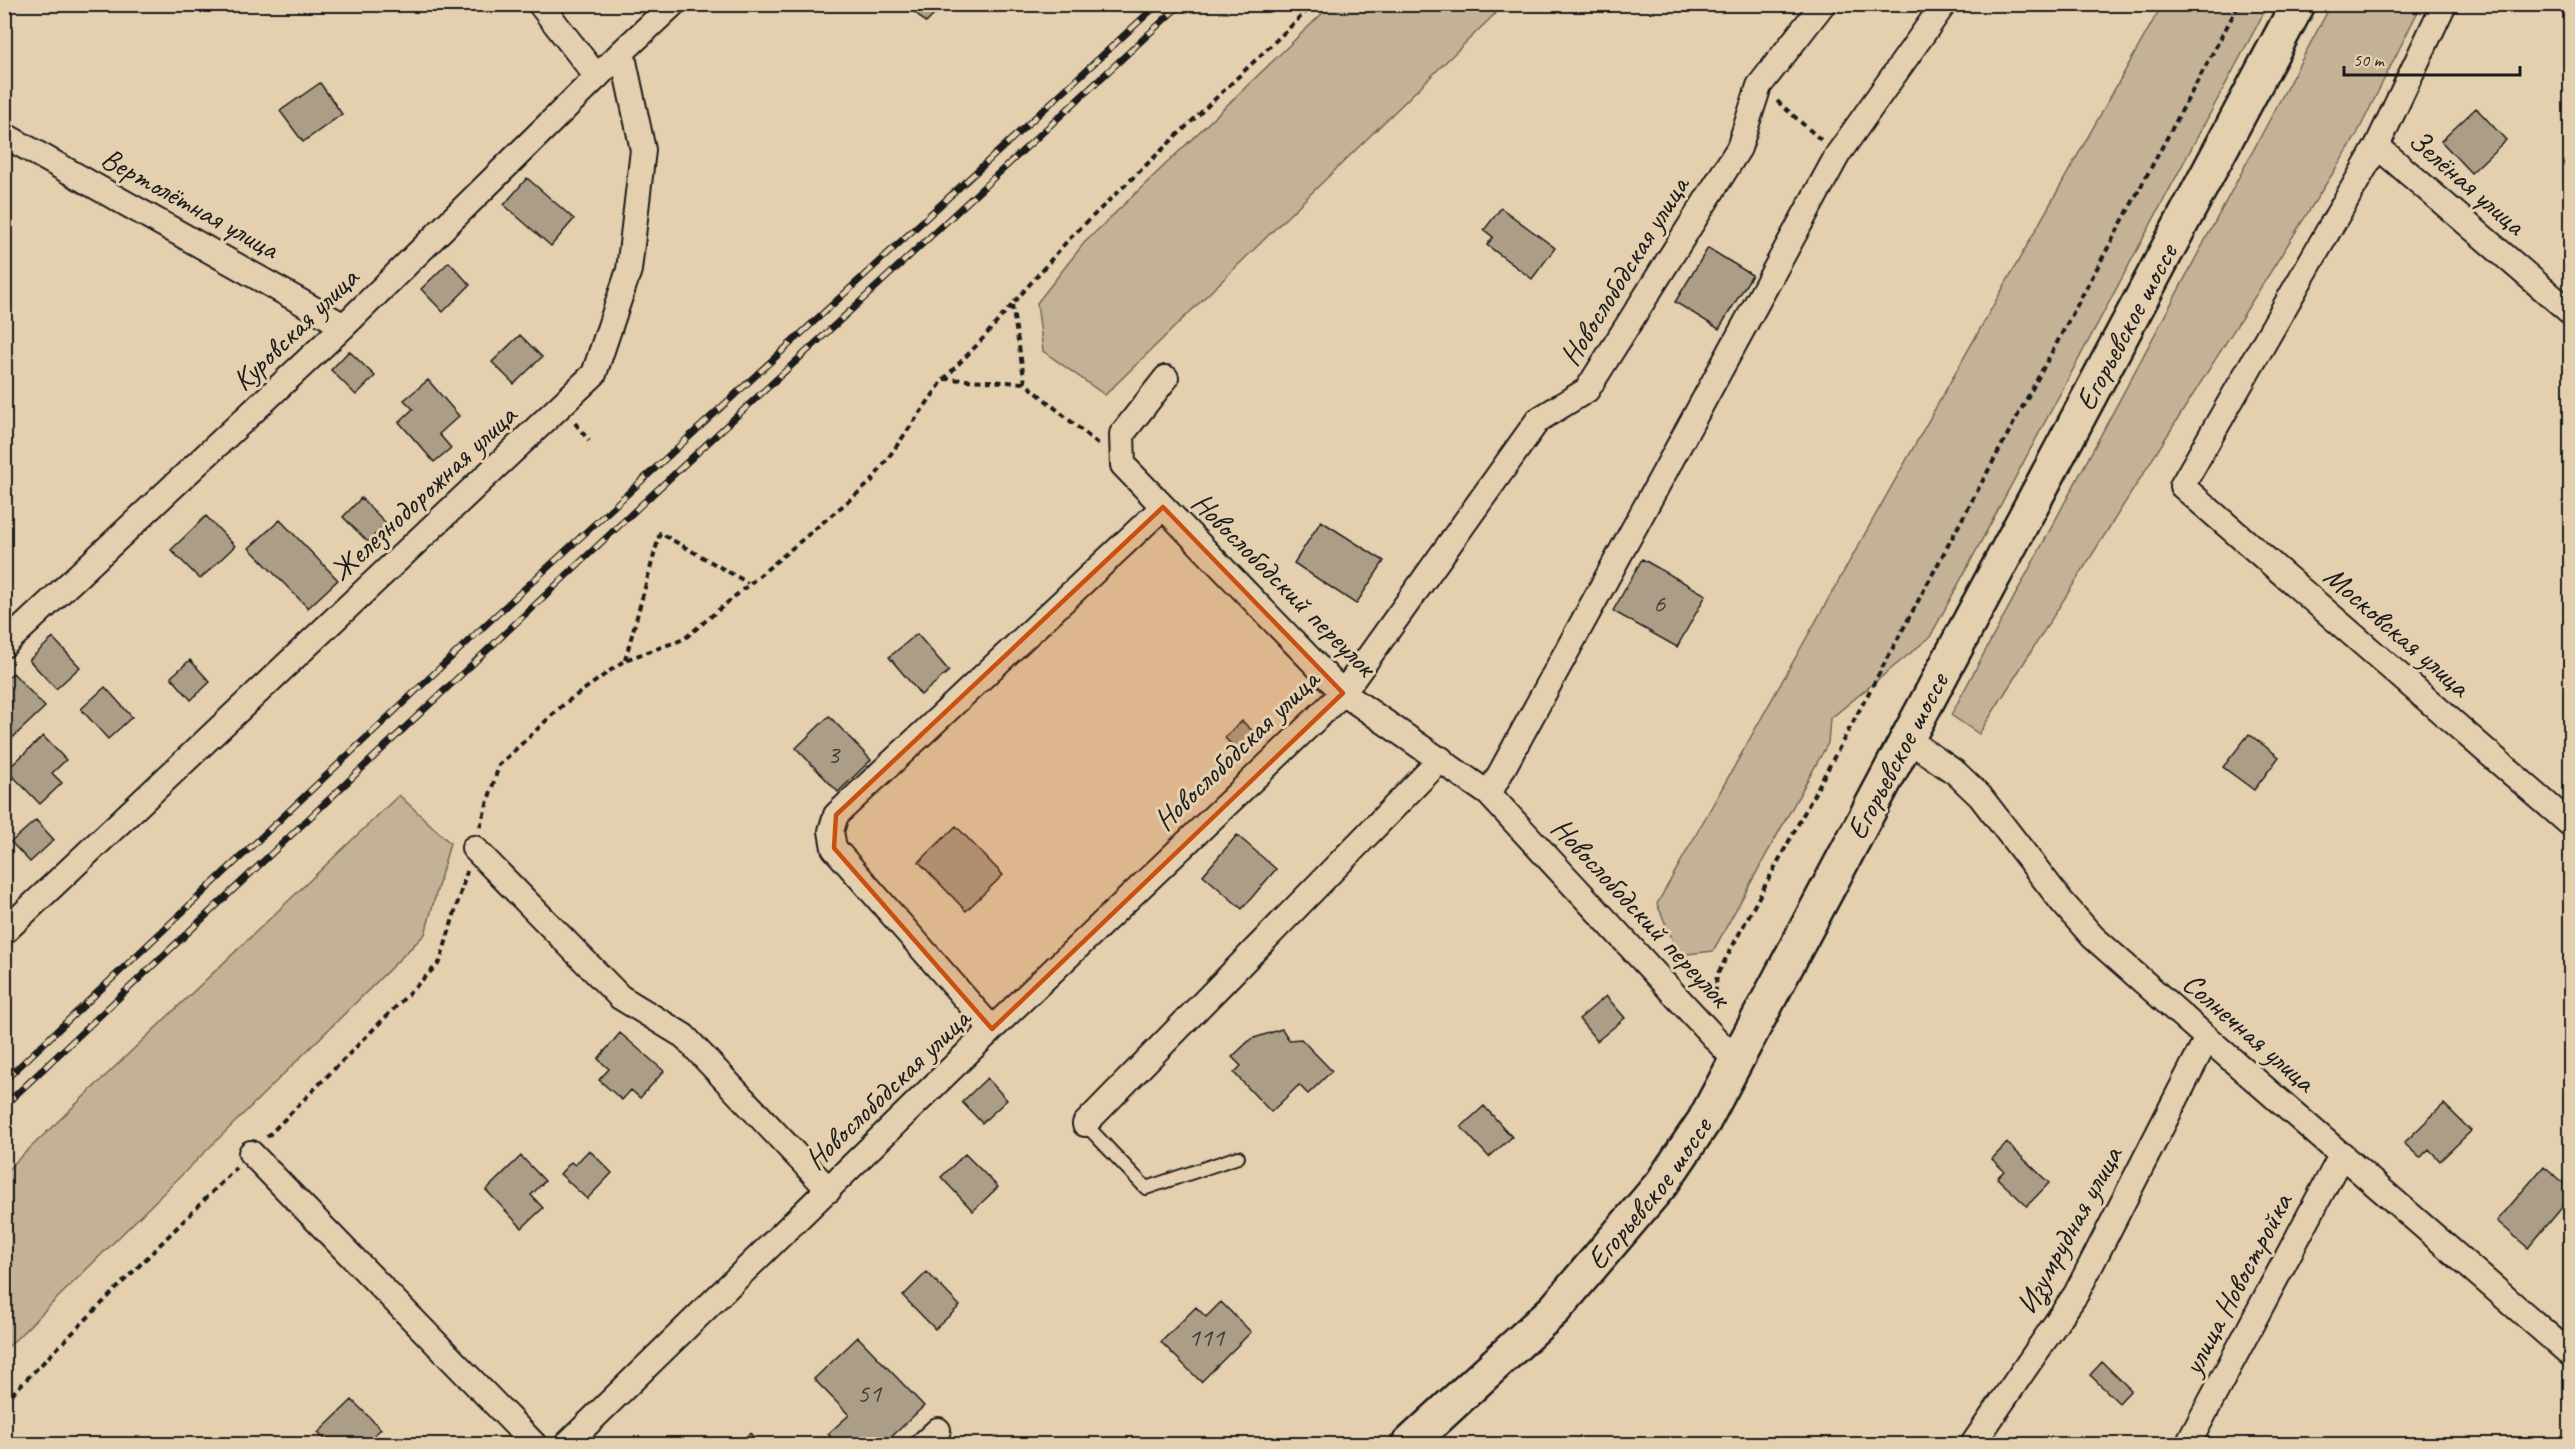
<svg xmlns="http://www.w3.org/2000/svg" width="2575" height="1449" font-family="Caveat,sans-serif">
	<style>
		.green { fill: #c3b296; stroke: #706759; stroke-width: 1.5 }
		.building { fill: #ac9e86; stroke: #1c1c1c; stroke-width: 1.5 }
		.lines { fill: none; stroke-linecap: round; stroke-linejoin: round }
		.lane-casing { stroke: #1c1c1c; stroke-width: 16 }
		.street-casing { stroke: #1c1c1c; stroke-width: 28 }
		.primary-casing { stroke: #1c1c1c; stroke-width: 38 }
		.path { stroke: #1c1c1c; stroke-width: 4; stroke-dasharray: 6 4.5; stroke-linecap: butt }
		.lane { stroke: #e4d0ae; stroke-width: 12 }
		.street { stroke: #e4d0ae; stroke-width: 24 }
		.primary { stroke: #e4d0ae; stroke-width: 33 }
		.rail-casing { stroke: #1c1c1c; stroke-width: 7 }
		.rail { stroke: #e4d0ae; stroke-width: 4.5; stroke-dasharray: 14; stroke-linecap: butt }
		.marked { fill: #c9500e; fill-opacity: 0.2; stroke: #c9500e; stroke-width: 4.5; stroke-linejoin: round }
		.labels { text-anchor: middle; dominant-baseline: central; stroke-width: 6; stroke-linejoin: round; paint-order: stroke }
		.number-label { font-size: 27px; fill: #403c36 }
		.street-label { font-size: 30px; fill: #1c1c1c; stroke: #e4d0ae }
	</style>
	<rect width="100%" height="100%" fill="#e4d0ae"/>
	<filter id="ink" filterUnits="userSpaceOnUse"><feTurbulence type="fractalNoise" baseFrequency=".0167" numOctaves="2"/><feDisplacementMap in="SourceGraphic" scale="12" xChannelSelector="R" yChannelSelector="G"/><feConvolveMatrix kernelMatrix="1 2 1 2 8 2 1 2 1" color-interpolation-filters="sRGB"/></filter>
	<g filter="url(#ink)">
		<!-- green -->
		<path class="green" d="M1331,5H1504L1105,395L1043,351L1037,303L1084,243Z
			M2162,5H2268L1930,637L1830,719L1828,743L1713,951L1679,955L1657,904Z
			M2331,5H2421L2355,138L1979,734L1951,715Z
			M399,795L450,843L425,934L5,1350V1172Z"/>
		<!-- building -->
		<path class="building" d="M907,4H945L926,23Z
			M320,83L342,114L303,142L280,111Z
			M2476,108L2506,140L2471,173L2441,141Z
			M527,178L574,219L551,246L504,205Z
			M1501,208L1555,248L1532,279L1487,245L1493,237L1484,230Z
			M1708,248L1752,275L1719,329L1675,302Z
			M449,262L470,285L443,312L421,289Z
			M520,335L542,357L514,384L492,362Z
			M349,351L375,376L356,395L331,370Z
			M428,380L459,416L439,434L451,448L434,462L399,422L413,409L404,400Z
			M361,498L386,523L368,542L343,517Z
			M206,516L235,546L200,579L171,550Z
			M280,520L338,580L308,608L249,548Z
			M1321,521L1384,561L1356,604L1294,563Z
			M1642,559L1706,595L1677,647L1613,611Z
			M917,634L949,671L921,695L889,657Z
			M53,638L80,667L56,689L29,660Z
			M190,660L210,682L191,700L171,677Z
			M13,673L45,707L6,744L4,681Z
			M105,687L132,717L108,739L81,709Z
			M829,716L871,760L838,792L796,748Z
			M1242,721L1259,737L1242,755L1225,738Z
			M2249,734L2279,757L2254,790L2223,767Z
			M43,736L66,760L52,773L62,783L40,804L7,770Z
			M36,820L54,840L30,862L11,842Z
			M956,826L1003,875L966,911L919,862Z
			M1237,835L1276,869L1242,909L1203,875Z
			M1606,996L1625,1018L1597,1041L1579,1019Z
			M1282,1029L1289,1040L1301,1039L1332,1071L1308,1094L1299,1085L1271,1112L1234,1073L1241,1066L1232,1057L1251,1039Z
			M620,1033L664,1071L640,1098L631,1090L622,1100L599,1080L609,1069L598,1059Z
			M987,1078L1007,1100L982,1123L962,1102Z
			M2444,1104L2471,1131L2440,1161L2429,1149L2420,1158L2404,1143Z
			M1484,1106L1512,1137L1489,1157L1461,1127Z
			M2007,1143L2049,1183L2027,1206L1997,1178L2004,1171L1992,1159Z
			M589,1150L612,1173L587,1199L560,1174L571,1162L575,1165Z
			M965,1154L998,1187L973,1211L941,1177Z
			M521,1156L545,1181L531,1195L543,1208L522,1228L486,1190Z
			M2544,1166L2570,1188V1198L2528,1248L2497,1221Z
			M927,1272L960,1306L935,1329L903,1296Z
			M1221,1302L1251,1332L1201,1382L1161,1342L1196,1307L1206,1317Z
			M858,1337L924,1406L884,1444H838L828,1434L849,1415L814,1379Z
			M2102,1362L2131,1390L2119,1403L2090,1375Z
			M352,1400L381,1429L370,1439L375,1444H330L318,1433Z
			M750,1433L760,1444H738Z"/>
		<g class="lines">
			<defs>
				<path id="lane" d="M1085,1124L1146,1188L1238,1157"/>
				<path id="street" d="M540,4L597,77
					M2444,4L2377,146L2182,486L2570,824
					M4,135L344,326
					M2377,146L2570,312
					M1166,378L1122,434L1123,465L1343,693L1489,794L1736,1061
					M4,645L344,326L622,52
					M1907,739L1956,773L1980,796L2062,902L2093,937L2207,1038L2570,1354
					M1489,794L1838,154L1944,4
					M474,848L620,997L684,1036L829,1190
					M4,932L594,374L629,270L643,150L622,52L673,4
					M992,1029L834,848L831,831L836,815L1163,507
					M1085,1124L1441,759
					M251,1153L534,1444
					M567,1444L992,1029L1343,693L1538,420L1587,390L1739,148L1759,86L1823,4
					M923,1444L938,1430
					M1973,1444L2076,1294L2207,1038
					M2188,1444L2342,1154"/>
				<g id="primary">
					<path id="s1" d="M1409,1444L1555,1309L1662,1183L1704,1121L2298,4"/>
				</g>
			</defs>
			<!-- lane casing -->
			<use href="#lane" class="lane-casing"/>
			<!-- street casing -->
			<use href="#street" class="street-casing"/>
			<!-- primary casing -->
			<use href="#primary" class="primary-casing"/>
			<!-- path -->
			<path class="path" d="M1777,101L1821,140
				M1012,305L1025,383L1099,445
				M944,379L1025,383
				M575,423L589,441
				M625,660L660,533L748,583
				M480,827L499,765L564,704L625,660L684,639L871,482L944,379L978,344L1069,239L1314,4
				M1714,1004L1717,975L2239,4
				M267,1137L440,962L467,871
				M4,1402L236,1168"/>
			<!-- lane -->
			<use href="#lane" class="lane"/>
			<!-- street -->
			<use href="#street" class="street"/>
			<!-- primary -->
			<use href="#primary" class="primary"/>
			<defs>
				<path id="rail" d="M4,1081L480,630L1158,4
					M4,1106L642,504L1181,4"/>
			</defs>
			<!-- rail casing -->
			<use href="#rail" class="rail-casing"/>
			<!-- rail -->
			<use href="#rail" class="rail"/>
		</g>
	</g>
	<!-- marked area -->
	<path class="marked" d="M1163,507L1343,693L992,1029L834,848L836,815Z"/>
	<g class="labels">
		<!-- number labels -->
		<g class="number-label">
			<text x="1659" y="603">6</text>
			<text x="833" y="754">3</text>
			<text x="1206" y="1337">111</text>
			<text x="869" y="1393">51</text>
		</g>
		<!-- street labels -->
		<g class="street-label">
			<text transform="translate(2467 182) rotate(41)">Зелёная улица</text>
			<text transform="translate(190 203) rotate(29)">Вертолётная улица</text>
			<text transform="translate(1624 271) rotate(-58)">Новослободская улица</text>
			<text transform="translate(2126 327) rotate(-62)">Егорьевское шоссе</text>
			<text transform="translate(295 329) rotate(-44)">Куровская улица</text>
			<text transform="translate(423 493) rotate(-43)">Железнодорожная улица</text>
			<text transform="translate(1284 584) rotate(45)">Новослободский переулок</text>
			<text transform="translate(2397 631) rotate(41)">Московская улица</text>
			<text transform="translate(1236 750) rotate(-44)">Новослободская улица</text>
			<text transform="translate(1897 756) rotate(-62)">Егорьевское шоссе</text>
			<text transform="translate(1641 912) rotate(47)">Новослободский переулок</text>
			<text transform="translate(2249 1032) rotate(41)">Солнечная улица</text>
			<text transform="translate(887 1089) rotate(-44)">Новослободская улица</text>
			<text stroke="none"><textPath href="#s1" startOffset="348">Егорьевское шоссе</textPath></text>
			<text transform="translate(2069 1230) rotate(-61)">Изумрудная улица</text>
			<text transform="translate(2237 1284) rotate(-62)">улица Новостройка</text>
		</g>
	</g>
	<!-- margin -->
	<rect width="2575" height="1449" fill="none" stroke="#e4d0ae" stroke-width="24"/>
	<rect x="12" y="12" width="2551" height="1425" fill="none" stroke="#1c1c1c" stroke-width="2" filter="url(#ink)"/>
	<!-- scale -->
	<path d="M2344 66v9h176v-9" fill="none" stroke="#1c1c1c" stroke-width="3"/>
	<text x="2353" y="66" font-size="18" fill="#1c1c1c" stroke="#e4d0ae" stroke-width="4.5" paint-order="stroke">50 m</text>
</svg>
